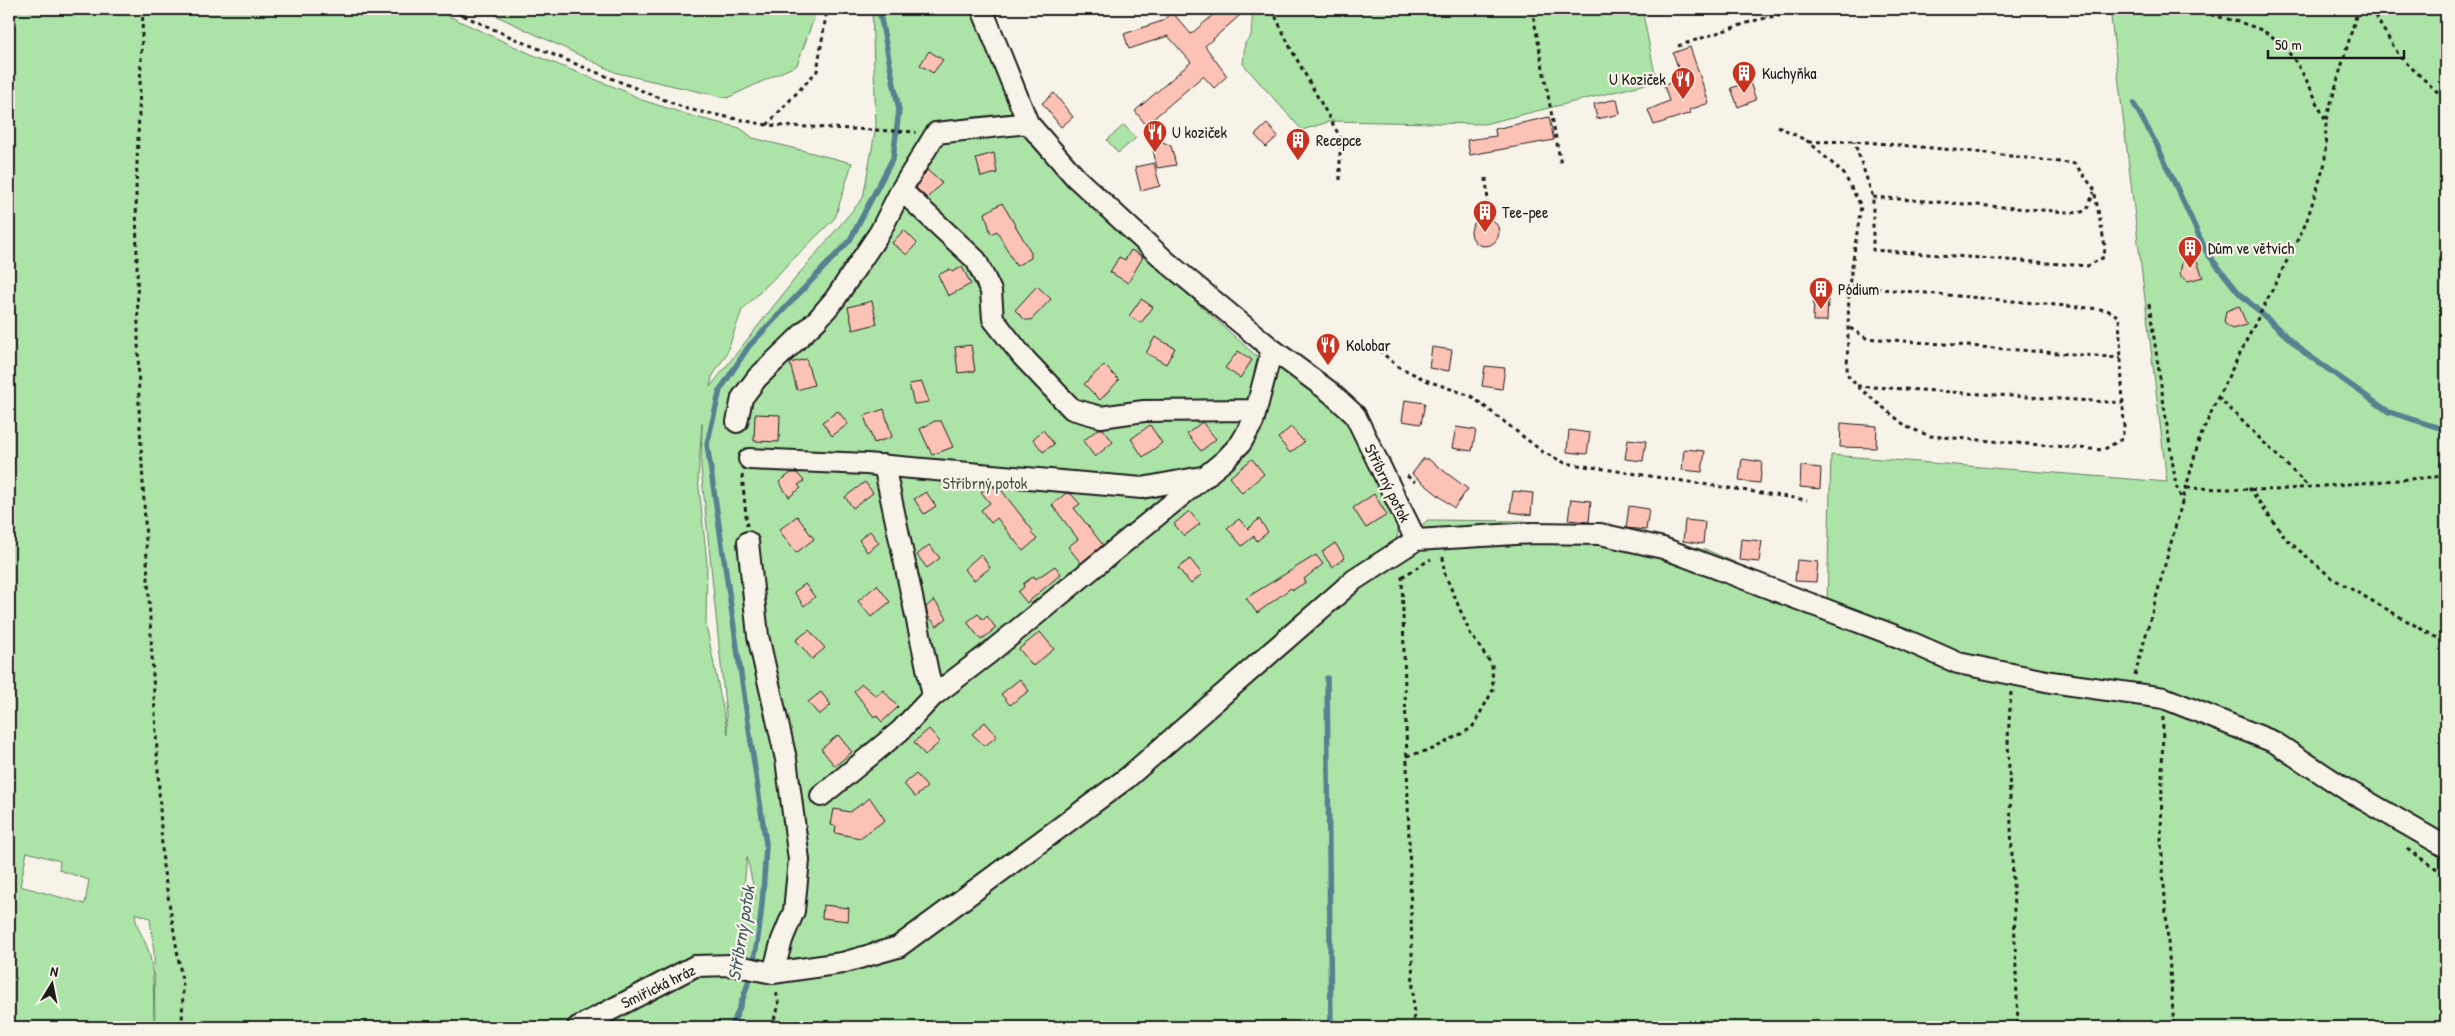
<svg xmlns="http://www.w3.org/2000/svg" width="2455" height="1036" font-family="'Patrick Hand',sans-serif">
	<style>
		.green { fill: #ace4a8; stroke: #648062; fill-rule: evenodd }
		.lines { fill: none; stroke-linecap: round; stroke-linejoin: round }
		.stream { stroke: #568190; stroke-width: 5.5 }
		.building { fill: #fcc2b5; stroke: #1c1c1c }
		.minor-casing { stroke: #1c1c1c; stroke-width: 24 }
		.path { stroke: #1c1c1c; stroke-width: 3; stroke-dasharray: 4 4; stroke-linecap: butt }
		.minor { stroke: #f7f3e8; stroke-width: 20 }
		.labels { text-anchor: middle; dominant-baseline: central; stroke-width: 4.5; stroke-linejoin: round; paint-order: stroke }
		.poi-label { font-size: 16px; fill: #1c1c1c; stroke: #f7f3e8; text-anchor: start }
		.park-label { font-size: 16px; fill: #475846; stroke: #f7f3e8 }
		.street-label { font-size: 16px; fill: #1c1c1c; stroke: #f7f3e8 }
		.water-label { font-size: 18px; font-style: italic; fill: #3e5760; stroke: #f7f3e8 }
	</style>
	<rect width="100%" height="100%" fill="#f7f3e8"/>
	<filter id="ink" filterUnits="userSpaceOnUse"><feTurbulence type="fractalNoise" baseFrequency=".02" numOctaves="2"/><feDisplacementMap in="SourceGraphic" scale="10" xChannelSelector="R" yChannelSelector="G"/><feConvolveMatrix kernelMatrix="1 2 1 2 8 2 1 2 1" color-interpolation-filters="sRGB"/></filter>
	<g filter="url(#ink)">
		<!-- green -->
		<path class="green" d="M9,9H433L531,54L627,92L642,100L695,117L740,128L753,138L852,163L835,218L742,310L726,355L712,377L710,387L798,275L863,198L876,126L872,9H972L1010,107L1029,136L1134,246L1254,354L1313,383L1353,429L1397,521L1398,533L1393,548L1428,520L1522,521L1606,527L1709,551L1827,603L1831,455L2167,482L2110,9H2446V1027H155L154,953L150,918L135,913C136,931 147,940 150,957C155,979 153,1005 154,1027H9ZM702,423L701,468L728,734L706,625L707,563L698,478ZM27,852L60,861L59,870L89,880L85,904L20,886ZM747,857L756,899L743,896Z
			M482,9H813L814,18L797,65L727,98L617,73Z
			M1253,9H1642L1656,79L1653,80L1654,82L1484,124L1332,121L1302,130L1243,64L1245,43L1251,36Z
			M1124,125L1136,138L1118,153L1107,140Z"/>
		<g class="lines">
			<!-- stream -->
			<path class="stream" d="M2134,104L2157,145L2207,253L2239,293L2305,353L2389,412L2446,430
				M1327,678L1331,1027
				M731,1027C759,971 763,906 766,844L707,444L720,390L749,346L850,240L893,158L899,110L879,9"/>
		</g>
		<!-- building -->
		<path class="building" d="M1220,9H1247L1205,46L1227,76L1214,88L1203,76L1146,125L1135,111L1191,62L1168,36L1129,49L1124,34L1162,21L1172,12L1191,34Z
			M1690,47L1709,103L1689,110L1691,113L1654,125L1648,110L1669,101L1664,85L1682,79L1673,53Z
			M929,51L943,60L933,73L920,65Z
			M1750,82L1756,100L1738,107L1731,88Z
			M1054,93L1073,117L1061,127L1042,103Z
			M1617,99L1620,114L1597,119L1594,104Z
			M1549,117L1554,140L1470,155L1467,140L1496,136L1495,129Z
			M1267,124L1278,136L1266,147L1255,135Z
			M1163,142L1171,146L1176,165L1157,168L1152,145Z
			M994,153L997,173L981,177L976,158Z
			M1154,163L1160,186L1141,191L1135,167Z
			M927,170L942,183L927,198L916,188Z
			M1002,203L1031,252V258L1016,266L997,231L991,234L985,213Z
			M1471 232a14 14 0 1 1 28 0a14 14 0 1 1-28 0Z
			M904,230L917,243L907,255L892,243Z
			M1131,250L1143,257L1128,283L1110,272L1119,257L1125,260Z
			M2195,257L2203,277L2188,281L2180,275L2182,262Z
			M962,267L971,284L948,296L938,275L950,269L952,272Z
			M1037,286L1051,299L1031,320H1025L1015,310Z
			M1814,298L1828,299L1827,321H1813Z
			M1141,299L1153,307L1141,323L1129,316Z
			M872,301L877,324L853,330L848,307Z
			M2239,306L2247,325L2232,329L2224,323L2226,311Z
			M1155,337L1175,348L1166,364L1146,353Z
			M971,345L975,371L958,373L955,347Z
			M1432,347L1452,350L1449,371L1429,368Z
			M1238,351L1252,360L1240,378L1225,368Z
			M806,359L814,385L797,390L790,363Z
			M1104,365L1119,380L1100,400L1084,384Z
			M1485,366L1505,368L1502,389L1482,386Z
			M922,382L929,402L914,404L909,384Z
			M1405,400L1425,403L1421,424L1402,421Z
			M884,409L892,437L874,443L864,416Z
			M838,411L848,424L832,436L822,422Z
			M755,414L780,415L779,442L754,441Z
			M935,421H941L953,447L932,455L920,429Z
			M1202,422L1216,439L1201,451L1187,434Z
			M1841,423L1877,426L1876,448L1840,447Z
			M1150,425L1162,443L1143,457L1131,439Z
			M1291,427L1304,442L1290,453L1278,438Z
			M1456,427L1476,430L1472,451L1452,448Z
			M1098,429H1103L1113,442L1095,457L1083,441Z
			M1043,430L1054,444L1043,452L1033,439Z
			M1569,430L1590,433L1587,454L1567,452Z
			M1628,439L1646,441L1643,461L1625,459Z
			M1684,449L1705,451L1702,472L1682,470Z
			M1252,459L1264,474L1242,493L1230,477Z
			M1423,459H1428L1468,489L1454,508L1412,474Z
			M1742,459L1762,462L1760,483L1739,481Z
			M1801,466L1821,468L1820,489L1800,487Z
			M791,473H797L804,481L798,485L801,488L789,497L779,482Z
			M865,482L873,493L853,508L845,497Z
			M989,487H999L1033,531L1031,533L1037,539L1023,551L997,518L991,523L981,510L990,503L981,492Z
			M1513,491L1533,493L1531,515L1510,512Z
			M926,492L936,506L924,514L914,499Z
			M1066,493L1071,494L1080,504L1074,508L1103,545L1081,563L1068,547L1078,539L1052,505Z
			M1374,494L1387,515L1366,528L1353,508Z
			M1571,499L1591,501L1589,522L1568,520Z
			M1629,506L1649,509L1646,530L1626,528Z
			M1189,511L1200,524L1184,536L1174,524Z
			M797,516L814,539L796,553L779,530Z
			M1239,519L1248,529L1259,519L1268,532L1257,541L1254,536L1242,546L1227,528Z
			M1685,520L1705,522L1703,544L1683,541Z
			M870,531L879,543L867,552L859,540Z
			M1741,539L1762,541L1759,562L1739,560Z
			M1335,543L1345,558L1332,567L1322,552Z
			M929,545L940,558L927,568L917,555Z
			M981,554L990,568L974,580L964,569Z
			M1316,555L1323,564L1304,579L1306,582L1293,590L1291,588L1257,613L1246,598Z
			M1190,559L1202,574L1191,584L1178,568Z
			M1797,560L1818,562L1816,582L1795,581Z
			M1055,566L1061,574L1027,603L1018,592L1024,587L1023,584L1034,576L1036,579Z
			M805,584L815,597L804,606L794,592Z
			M877,585L890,602L871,617L858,601Z
			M934,600L947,618L937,626L928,616L926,607Z
			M978,614L983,620L987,616L996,628L981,640L967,622Z
			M809,630L825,648L812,659L796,640Z
			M1040,632L1054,649L1033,666L1019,649Z
			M1020,679L1029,691L1010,705L1001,694Z
			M862,684L876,696L883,690L898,707L882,722L876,715L874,717L854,691Z
			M821,692L831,705L819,715L808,702Z
			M985,722L997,736L985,746L972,734Z
			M929,729L940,742L925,755L914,742Z
			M838,735L852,752L835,766L821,749Z
			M916,774L927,787L915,797L904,784Z
			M870,798L885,820L860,838L835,833L836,826L831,825L834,809L850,812Z
			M823,905L849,908L848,921L822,918Z"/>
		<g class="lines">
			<defs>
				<path id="minor" d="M982,9L1028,123L1076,178L1168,263L1272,349L1330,392L1355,415L1416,540
					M901,190L976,260L991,291L993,319L1023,357L1072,409L1101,417L1144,411L1255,410
					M737,422L742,398L757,378L818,319L835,299L880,232L901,190L936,133L1028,123
					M749,459L866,464L1142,488L1207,476
					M884,465L933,696
					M748,542L758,636L786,759L799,860L794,911L782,940L773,973
					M821,796L900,731L933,696L988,654L1225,460L1241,443L1253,422L1272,349
					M578,1027L695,966L733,965L773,973L842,963L898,947L1127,778L1354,580L1416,540L1533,533L1600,534L1663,548L1901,638L1958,663L2051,682L2164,698L2274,742L2347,790L2446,847"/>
			</defs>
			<!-- minor casing -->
			<use href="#minor" class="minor-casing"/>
			<!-- path -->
			<path class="path" d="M143,9L136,189L139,407L163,866L183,986L182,1027
				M449,9L522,42L687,109L767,125L916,132
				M1272,9L1290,47L1340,137V180
				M1532,9L1561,165
				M2030,9L2045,11L2067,9
				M2188,9C2207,14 2249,23 2265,32C2296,50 2311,89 2325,120
				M2371,9L2400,57L2446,100
				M1678,46L1753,21L1805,9
				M767,125L817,71L827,9
				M1778,126L1809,142L1844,174L1861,206L1849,286L1847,374L1857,386L1907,427L1930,436L2103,450L2122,439L2124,427L2119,317L2109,311L2100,309L1849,286
				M1809,142L1854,141L1987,153L2075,164L2094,189L2105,247L2104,257L2088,266L1873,250V197L1854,141
				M1486,178L1489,214
				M1873,197L2080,213L2087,209L2094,192
				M2149,304L2176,486L2183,502
				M1850,328L1866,338L2121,358
				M1379,350L1397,366L1428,381L1471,396L1543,452L1565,463L1807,500
				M1857,386L2123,403
				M2218,397L2309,487
				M742,475L747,526
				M1407,476L1415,482
				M2187,488L2275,490L2446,476
				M2249,488L2287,540L2332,578L2446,643
				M1402,576L1414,1027
				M1402,577L1431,559
				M2135,675L2199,440L2218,397L2306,223L2325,163L2326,120L2358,9
				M2011,692L2008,739L2018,1027
				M2163,717L2161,842L2174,1027
				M1407,756L1433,749L1472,728L1493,690L1492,665L1470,633L1444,572L1443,557
				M2407,849L2446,875
				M771,1027L779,1006L776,991"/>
			<!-- minor -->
			<use href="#minor" class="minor"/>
		</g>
	</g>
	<!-- icons -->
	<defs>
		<symbol id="building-pin" viewBox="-11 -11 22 30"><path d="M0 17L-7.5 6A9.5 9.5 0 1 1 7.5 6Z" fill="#c8321e" stroke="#f7f3e8"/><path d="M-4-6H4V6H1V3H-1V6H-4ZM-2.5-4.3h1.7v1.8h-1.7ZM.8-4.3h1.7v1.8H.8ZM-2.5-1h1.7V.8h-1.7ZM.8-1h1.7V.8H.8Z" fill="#fff"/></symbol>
		<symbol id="restaurant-pin" viewBox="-11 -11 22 30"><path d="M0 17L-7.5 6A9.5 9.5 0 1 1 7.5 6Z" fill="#c8321e" stroke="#f7f3e8"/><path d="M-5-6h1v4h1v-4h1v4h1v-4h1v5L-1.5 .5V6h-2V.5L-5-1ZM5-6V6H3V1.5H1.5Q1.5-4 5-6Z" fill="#fff"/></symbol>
	</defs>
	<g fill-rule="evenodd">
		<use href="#building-pin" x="1730" y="59" width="28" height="38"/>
		<use href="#restaurant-pin" x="1669" y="65" width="28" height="38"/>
		<use href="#restaurant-pin" x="1141" y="118" width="28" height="38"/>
		<use href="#building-pin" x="1284" y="126" width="28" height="38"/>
		<use href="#building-pin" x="1471" y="198" width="28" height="38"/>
		<use href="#building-pin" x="2176" y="234" width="28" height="38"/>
		<use href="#building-pin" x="1807" y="275" width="28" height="38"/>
		<use href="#restaurant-pin" x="1314" y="331" width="28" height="38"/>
	</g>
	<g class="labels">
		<!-- poi labels -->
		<g class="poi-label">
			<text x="1762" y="73">Kuchyňka</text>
			<text x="1666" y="79" text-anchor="end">U Koziček</text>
			<text x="1172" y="132">U koziček</text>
			<text x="1316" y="140">Recepce</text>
			<text x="1502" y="212">Tee-pee</text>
			<text x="2208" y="248">Dům ve větvích</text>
			<text x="1838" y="289">Pódium</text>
			<text x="1346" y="345">Kolobar</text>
		</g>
		<!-- park labels -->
		<g class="park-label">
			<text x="985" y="483">Stříbrný potok</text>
		</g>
		<!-- street labels -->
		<g class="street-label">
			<text transform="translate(1388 483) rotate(64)">Stříbrný potok</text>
			<text transform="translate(658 986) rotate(-26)">Smiřická hráz</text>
		</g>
		<!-- water labels -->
		<g class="water-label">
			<text transform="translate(741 933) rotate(-81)">Stříbrný potok</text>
		</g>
	</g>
	<!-- margin -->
	<rect width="2455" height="1036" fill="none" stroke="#f7f3e8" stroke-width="30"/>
	<rect x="15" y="15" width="2425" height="1006" fill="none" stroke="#1c1c1c" stroke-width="2" filter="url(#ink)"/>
	<!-- north arrow -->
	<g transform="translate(52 984) rotate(10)" stroke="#f7f3e8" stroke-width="4" paint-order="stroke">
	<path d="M0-4L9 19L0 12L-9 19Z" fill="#1c1c1c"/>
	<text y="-8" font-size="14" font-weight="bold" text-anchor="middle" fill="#1c1c1c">N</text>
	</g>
	<!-- scale -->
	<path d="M2268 50v8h136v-8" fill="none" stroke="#1c1c1c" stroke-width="2.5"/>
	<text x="2275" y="50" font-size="15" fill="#1c1c1c" stroke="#f7f3e8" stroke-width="4" paint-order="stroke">50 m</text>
</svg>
